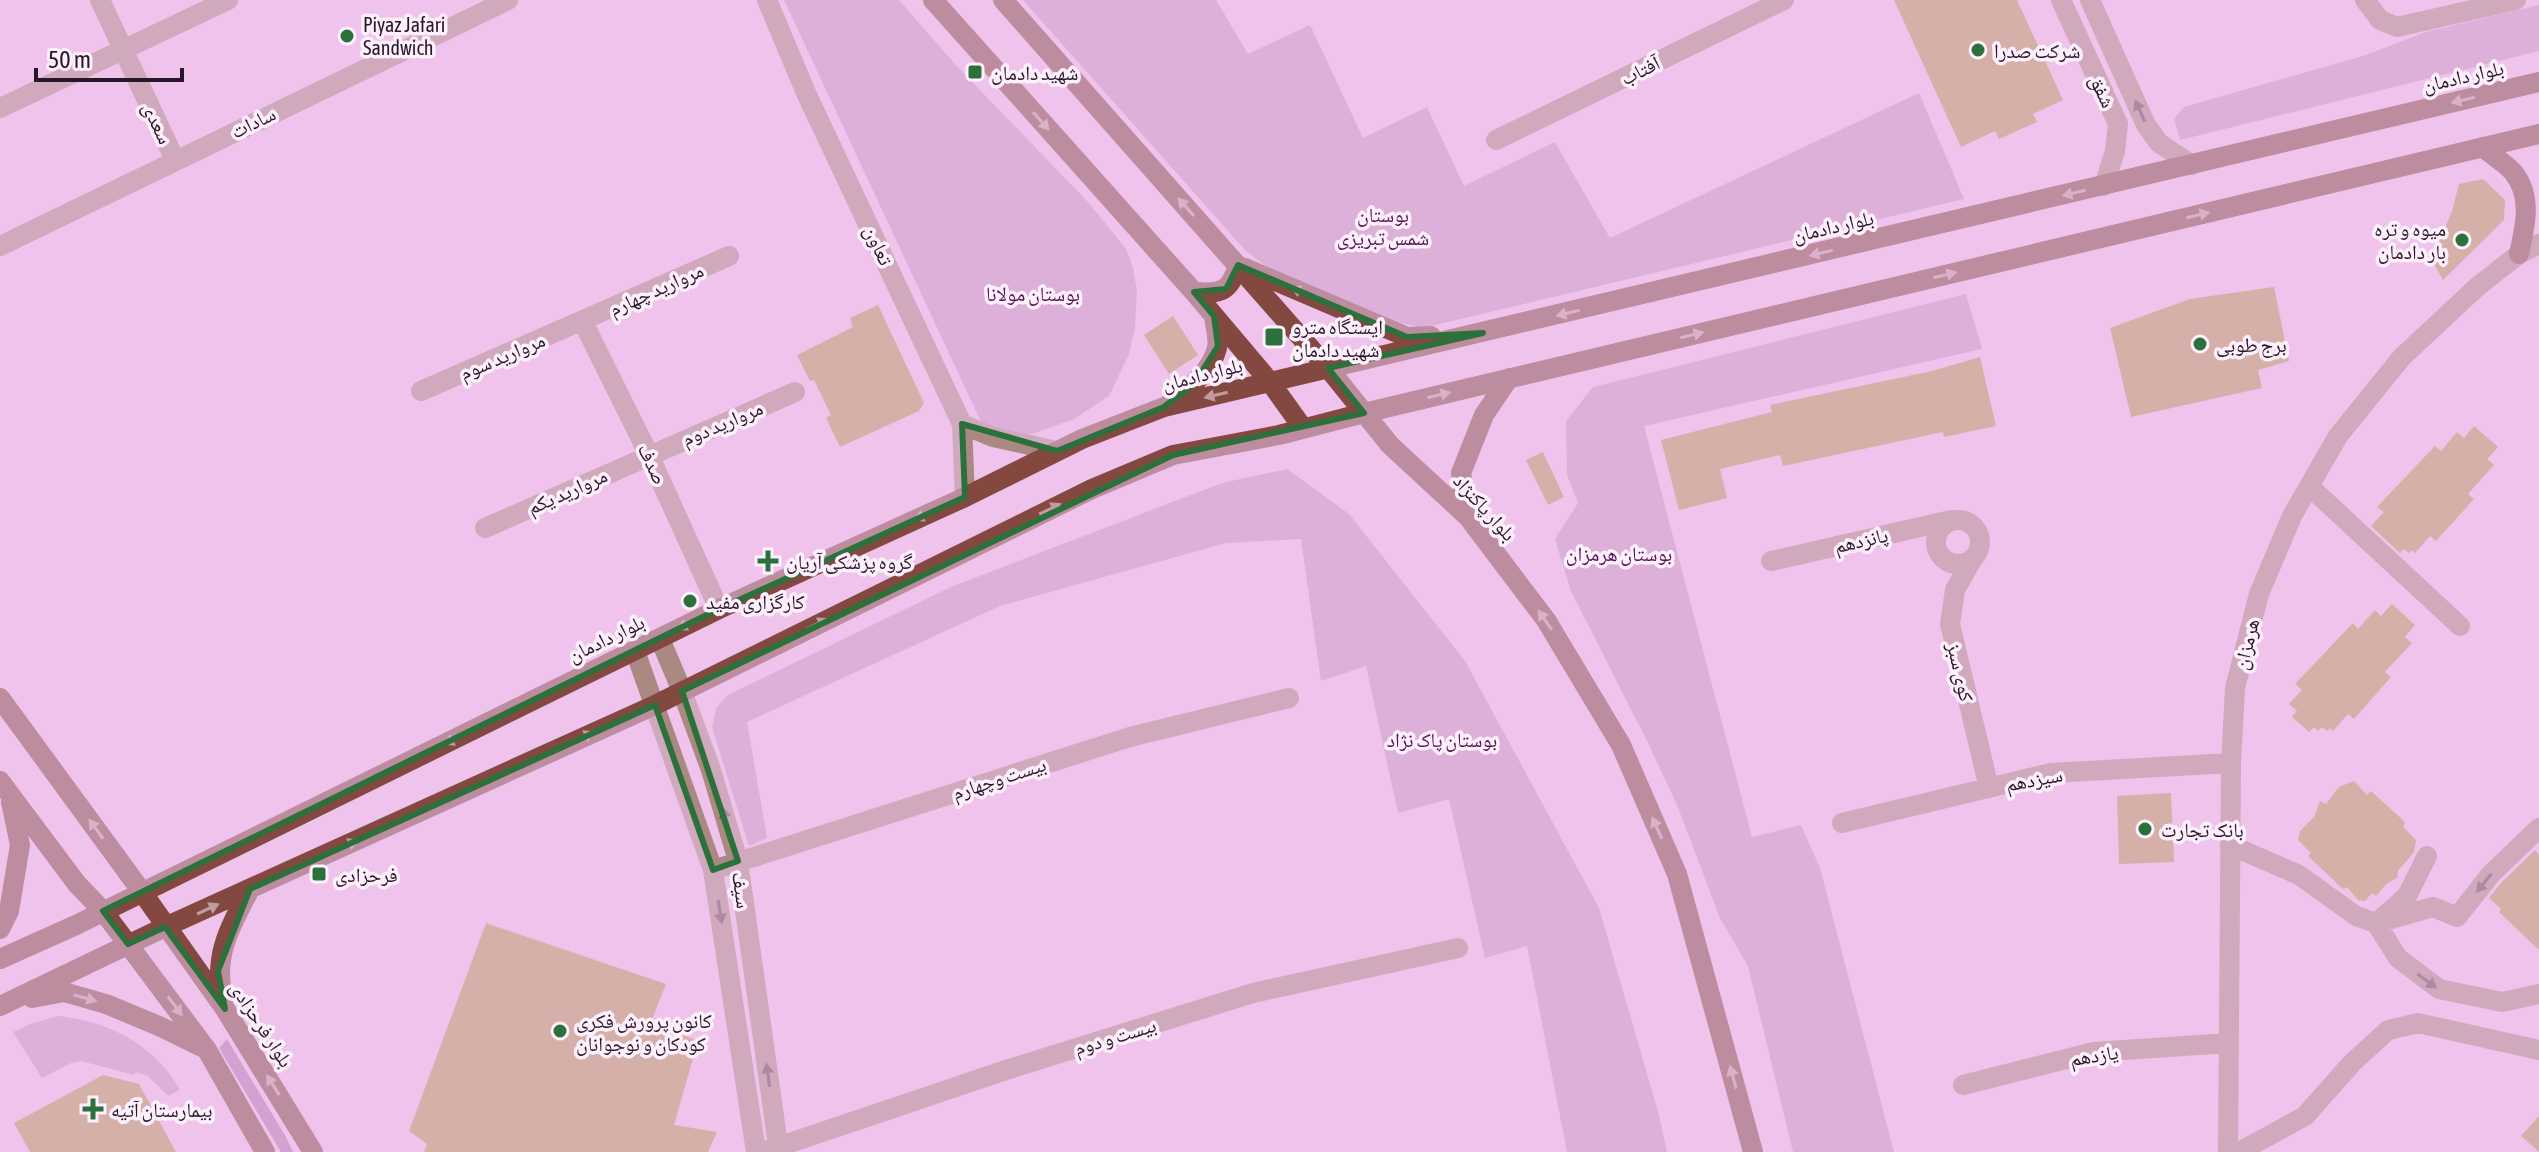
<svg xmlns="http://www.w3.org/2000/svg" width="2539" height="1152" font-family="'Asap Condensed','Noto Naskh Arabic',sans-serif">
	<style>
		.green { fill: #c599c2 }
		.forest { fill: #b17bae }
		.building { fill: #b69a54 }
		.lines { fill: none; stroke-linecap: round; stroke-linejoin: round }
		.minor { stroke: #ab8983; stroke-width: 20 }
		.major { stroke: #834941; stroke-width: 20 }
		.oneway { fill: #c09c9e }
		.oneway2 { fill: #5c454c }
		.marked { fill: none; stroke: #2c703b; stroke-width: 6; stroke-linejoin: round }
		.poi-dot { fill: #2c703b; stroke: #fdeffc; stroke-width: 3 }
		.labels { text-anchor: middle; dominant-baseline: central; stroke-width: 7; stroke-linejoin: round; paint-order: stroke }
		.poi-label { font-size: 20px; fill: #281827; stroke: #fdeffc; text-anchor: start }
		.street-label { font-size: 20px; fill: #281827; stroke: #fdeffc }
		.park-label { font-size: 20px; fill: #551354; stroke: #fdeffc }
	</style>
	<rect width="100%" height="100%" fill="#efc3ec"/>
	<!-- green -->
	<path class="green" d="M784,0H899L954,63L1088,202L1126,249L1133,267L1137,292L1135,327L1129,354L1109,396L1074,419L1032,434L1018,436L982,424Z
		M1023,0H1216L1248,54L1310,25L1363,138L1427,107L1464,186L1555,142L1610,238L1919,93L1964,199L1423,328L1383,319L1272,271L1245,250Z
		M2539,5V51L2180,140L2174,119L2184,107L2363,56L2426,32Z
		M1966,294L1982,349L1644,426L1752,837L1801,825L1820,868L1894,1152H1793L1748,966L1720,918L1677,805L1649,745L1571,591L1555,539L1578,503L1567,475L1566,421L1593,387Z
		M1287,469L1349,514L1465,661L1599,908L1659,1115L1667,1152H1567L1527,946L1485,958L1449,799L1398,813L1366,666L1321,681L1301,539L1226,543L1000,606L747,722L767,838L749,846L712,727L716,708L728,695L951,587L1222,483Z
		M58,1016C109,1021 155,1045 180,1090L168,1096L148,1076L136,1072L134,1075L81,1061L71,1063L42,1078L13,1032L30,1024Z"/>
	<!-- forest -->
	<path class="forest" d="M227,1039L286,1137L293,1152H281L219,1048Z"/>
	<!-- building -->
	<path class="building" d="M1894,0H2017L2063,100L2033,114L2037,122L1999,139L1995,131L1961,147Z
		M2483,179L2505,200L2504,220L2443,280L2432,260L2452,211L2459,184Z
		M2274,287L2289,361L2258,370L2262,388L2131,417L2110,328L2190,299Z
		M878,305L924,403L919,411L840,447L826,418L831,415L814,380L810,381L797,355L853,327L850,318Z
		M1173,316L1198,355L1169,374L1144,335Z
		M1980,357L1996,426L1944,437L1943,432L1783,466L1780,455L1720,469L1727,498L1679,510L1661,440L1772,412L1770,405L1932,371Z
		M2474,426L2498,447L2487,459L2494,465L2468,494L2474,499L2436,541L2430,536L2415,553L2412,550L2409,553L2404,549L2400,553L2371,526L2384,512L2377,507L2435,446L2441,451L2457,432L2464,438Z
		M1543,452L1564,497L1548,505L1526,460Z
		M2392,604L2415,625L2405,637L2412,643L2385,672L2391,677L2354,719L2348,714L2333,731L2330,728L2327,731L2322,727L2318,731L2314,727L2309,732L2292,717L2297,711L2289,704L2302,690L2295,684L2353,623L2358,629L2375,610L2381,616Z
		M2354,781L2367,795L2371,791L2405,822L2403,827L2416,840L2414,852L2398,871L2397,878L2386,884L2376,896L2372,893L2365,901L2358,900L2347,887L2343,889L2308,856L2311,853L2298,840L2300,831L2314,817L2320,801L2326,804L2339,787Z
		M2171,793L2174,862L2119,864L2117,796Z
		M2535,850L2539,855V950L2499,912L2501,909L2489,898L2501,883Z
		M486,923L666,984L651,1022L698,1041L674,1125L717,1132L708,1152H424L427,1144L409,1131Z
		M103,1075L139,1084L176,1152H30L14,1123Z
		M2539,1116V1152L2521,1136Z"/>
	<g class="lines">
		<!-- minor -->
		<path class="minor" d="M100,0L175,160
			M767,0L807,95L962,424L965,497
			M2061,0L2118,124L2115,151L2104,186
			M2090,0L2146,125L2159,143L2192,165
			M2365,0L2380,20L2397,27L2516,0
			M0,108L228,0
			M1496,140L1784,0
			M0,246L508,0
			M583,322L649,455L719,609
			M421,391L729,256
			M962,424L993,437L1057,451
			M2309,486L2460,626
			M1936 542a22 22 0 1 1 44 0a22 22 0 1 1-44 0Z
			M485,528L795,392
			M1972,560L1955,590L1950,624L1989,788
			M1771,561L1951,520
			M660,639L682,691L711,770L738,861L779,1152
			M635,651L713,870L756,1152
			M1842,823L2051,773L2231,763
			M2230,845L2299,875L2356,916L2376,923L2433,907L2457,917L2491,874L2539,828
			M713,870L1130,737L1289,698
			M2382,918L2407,896L2427,856
			M2376,923L2398,958L2439,989L2502,1002L2539,994
			M1963,1085L2094,1052L2229,1043
			M763,1152L1006,1070L1253,993L1458,948
			M2228,1152L2231,763L2235,688L2259,594L2292,516L2338,436L2402,357L2477,287L2519,254L2539,244
			M2239,1152L2305,1116L2352,1063L2388,1030L2418,1023L2539,1050"/>
		<!-- major -->
		<path class="major" d="M933,0L1194,292L1270,382L1303,428
			M1003,0L1328,368L1390,445L1468,517L1546,620L1621,745L1677,874L1753,1152
			M2482,147C2492,155 2505,163 2513,172C2533,196 2525,227 2519,254
			M1245,268L1407,337L1431,336
			M1194,292C1221,294 1230,292 1238,265
			M1171,402C1189,388 1211,372 1217,348C1219,339 1215,326 1214,316
			M1468,517L1461,473L1484,415L1509,378
			M0,698L142,892L225,1009L313,1152
			M0,781L77,884L103,911L207,1050L265,1152
			M0,929L9,911L20,845L11,802
			M0,959L76,925L719,609L961,499L1082,439L1164,407L2539,82
			M32,998L64,992L106,1004L159,1026L204,1048
			M223,1001C213,955 229,929 250,889
			M0,1006L165,927L655,705L1092,489L1173,455L1279,435L1364,413L2539,134"/>
	</g>
	<!-- one-way arrows -->
	<defs><path id="oneway-solid" d="M-6-.8H1V-3.2L6.5 0L1 3.2V.8H-6Z" transform="scale(2)"/></defs>
	<g class="oneway">
		<use href="#oneway-solid" transform="translate(2463 100) rotate(167)"/>
		<use href="#oneway-solid" transform="translate(1041 121) rotate(48)"/>
		<use href="#oneway-solid" transform="translate(2074 193) rotate(167)"/>
		<use href="#oneway-solid" transform="translate(1186 207) rotate(-132)"/>
		<use href="#oneway-solid" transform="translate(2198 215) rotate(-13)"/>
		<use href="#oneway-solid" transform="translate(1821 253) rotate(167)"/>
		<use href="#oneway-solid" transform="translate(1945 275) rotate(-13)"/>
		<use href="#oneway-solid" transform="translate(1302 292) rotate(-157)"/>
		<use href="#oneway-solid" transform="translate(1568 313) rotate(167)"/>
		<use href="#oneway-solid" transform="translate(1692 335) rotate(-13)"/>
		<use href="#oneway-solid" transform="translate(1216 395) rotate(167)"/>
		<use href="#oneway-solid" transform="translate(1439 395) rotate(-13)"/>
		<use href="#oneway-solid" transform="translate(1050 509) rotate(-26)"/>
		<use href="#oneway-solid" transform="translate(925 515) rotate(156)"/>
		<use href="#oneway-solid" transform="translate(1545 620) rotate(-125)"/>
		<use href="#oneway-solid" transform="translate(688 624) rotate(153)"/>
		<use href="#oneway-solid" transform="translate(817 624) rotate(-27)"/>
		<use href="#oneway-solid" transform="translate(583 737) rotate(-25)"/>
		<use href="#oneway-solid" transform="translate(455 739) rotate(154)"/>
		<use href="#oneway-solid" transform="translate(1657 828) rotate(-114)"/>
		<use href="#oneway-solid" transform="translate(96 829) rotate(-126)"/>
		<use href="#oneway-solid" transform="translate(347 845) rotate(-25)"/>
		<use href="#oneway-solid" transform="translate(208 909) rotate(-25)"/>
		<use href="#oneway-solid" transform="translate(85 998) rotate(16)"/>
		<use href="#oneway-solid" transform="translate(175 1006) rotate(53)"/>
		<use href="#oneway-solid" transform="translate(1733 1077) rotate(-105)"/>
		<use href="#oneway-solid" transform="translate(273 1085) rotate(-122)"/>
	</g>
	<g class="oneway2">
		<use href="#oneway-solid" transform="translate(2140 111) rotate(-114)"/>
		<use href="#oneway-solid" transform="translate(726 819) rotate(-107)"/>
		<use href="#oneway-solid" transform="translate(2484 883) rotate(129)"/>
		<use href="#oneway-solid" transform="translate(720 912) rotate(81)"/>
		<use href="#oneway-solid" transform="translate(2427 981) rotate(37)"/>
		<use href="#oneway-solid" transform="translate(768 1075) rotate(-98)"/>
	</g>
	<!-- marked area -->
	<path d="M0 0H2539V1152H0ZM1238,265L1407,337L1483,333L1328,368L1364,413L1173,455L682,691L738,861L713,870L655,705L250,889L218,971L225,1009L165,927L128,944L103,911L719,609L965,497L962,424L1057,451L1164,407L1194,384L1218,346L1214,316L1194,292L1226,289Z" fill="#efc3ec" fill-opacity=".55" fill-rule="evenodd"/>
	<path class="marked" d="M1238,265L1407,337L1483,333L1328,368L1364,413L1173,455L682,691L738,861L713,870L655,705L250,889L218,971L225,1009L165,927L128,944L103,911L719,609L965,497L962,424L1057,451L1164,407L1194,384L1218,346L1214,316L1194,292L1226,289Z"/>
	<!-- markers -->
	<g class="poi-dot">
		<circle cx="347" cy="36" r="8"/>
		<circle cx="1978" cy="50" r="8"/>
		<rect x="967" y="64" width="16" height="16" rx="4"/>
		<circle cx="2462" cy="240" r="8"/>
		<rect x="1264" y="327" width="20" height="20" rx="4"/>
		<circle cx="2200" cy="344" r="8"/>
		<path d="M764 549h8v8h8v8h-8v8h-8v-8h-8v-8h8z"/>
		<circle cx="690" cy="601" r="8"/>
		<circle cx="2145" cy="829" r="8"/>
		<rect x="311" y="866" width="16" height="16" rx="4"/>
		<circle cx="560" cy="1031" r="8"/>
		<path d="M89 1097h8v8h8v8h-8v8h-8v-8h-8v-8h8z"/>
	</g>
	<g class="labels">
		<!-- poi labels -->
		<g class="poi-label">
			<text x="363" y="24">Piyaz Jafari<tspan x="363" dy="23">Sandwich</tspan></text>
			<text x="1994" y="50">شرکت صدرا</text>
			<text x="991" y="72">شهید دادمان</text>
			<text x="2446" y="228" text-anchor="end">میوه و تره<tspan x="2446" dy="23">بار دادمان</tspan></text>
			<text x="1292" y="326">ایستگاه مترو<tspan x="1292" dy="23">شهید دادمان</tspan></text>
			<text x="2216" y="344">برج طوبی</text>
			<text x="786" y="561">گروه پزشکی آریان</text>
			<text x="706" y="601">کارگزاری مفید</text>
			<text x="2161" y="829">بانک تجارت</text>
			<text x="335" y="874">فرحزادی</text>
			<text x="576" y="1020">کانون پرورش فکری<tspan x="576" dy="23">کودکان و نوجوانان</tspan></text>
			<text x="111" y="1109">بیمارستان آتیه</text>
		</g>
		<!-- street labels -->
		<g class="street-label">
			<text transform="translate(1640 70) rotate(-26)">آفتاب</text>
			<text transform="translate(2463 76) rotate(-13)">بلوار دادمان</text>
			<text transform="translate(2103 91) rotate(65)">شفق</text>
			<text transform="translate(253 122) rotate(-26)">سادات</text>
			<text transform="translate(158 123) rotate(65)">سعدی</text>
			<text transform="translate(1833 226) rotate(-13)">بلوار دادمان</text>
			<text transform="translate(879 245) rotate(65)">تعاون</text>
			<text transform="translate(656 289) rotate(-24)">مروارید چهارم</text>
			<text transform="translate(502 356) rotate(-23)">مروارید سوم</text>
			<text transform="translate(1202 374) rotate(-14)">بلوار دادمان</text>
			<text transform="translate(722 423) rotate(-23)">مروارید دوم</text>
			<text transform="translate(653 464) rotate(65)">صدف</text>
			<text transform="translate(567 491) rotate(-24)">مروارید یکم</text>
			<text transform="translate(1485 507) rotate(48)">بلوار پاکنژاد</text>
			<text transform="translate(1861 540) rotate(-13)">پانزدهم</text>
			<text transform="translate(606 638) rotate(-26)">بلوار دادمان</text>
			<text transform="translate(2246 644) rotate(-76)">هرمزان</text>
			<text transform="translate(1961 672) rotate(77)">کوی سبز</text>
			<text transform="translate(999 778) rotate(-18)">بیست وچهارم</text>
			<text transform="translate(2034 779) rotate(-11)">سیزدهم</text>
			<text transform="translate(742 890) rotate(82)">سیف</text>
			<text transform="translate(262 1024) rotate(57)">بلوار فرحزادی</text>
			<text transform="translate(1115 1036) rotate(-17)">بیست و دوم</text>
			<text transform="translate(2094 1055) rotate(-9)">یازدهم</text>
		</g>
		<!-- park labels -->
		<g class="park-label">
			<text x="1383" y="214">بوستان<tspan x="1383" dy="23">شمس تبریزی</tspan></text>
			<text x="1033" y="293">بوستان مولانا</text>
			<text x="1619" y="553">بوستان هرمزان</text>
			<text x="1442" y="739">بوستان پاک نژاد</text>
		</g>
	</g>
	<!-- scale -->
	<path d="M36 68v12h146v-12" fill="none" stroke="#281827" stroke-width="4"/>
	<text x="48" y="68" font-size="24" fill="#281827" stroke="#fdeffc" stroke-width="6" paint-order="stroke">50 m</text>
</svg>
